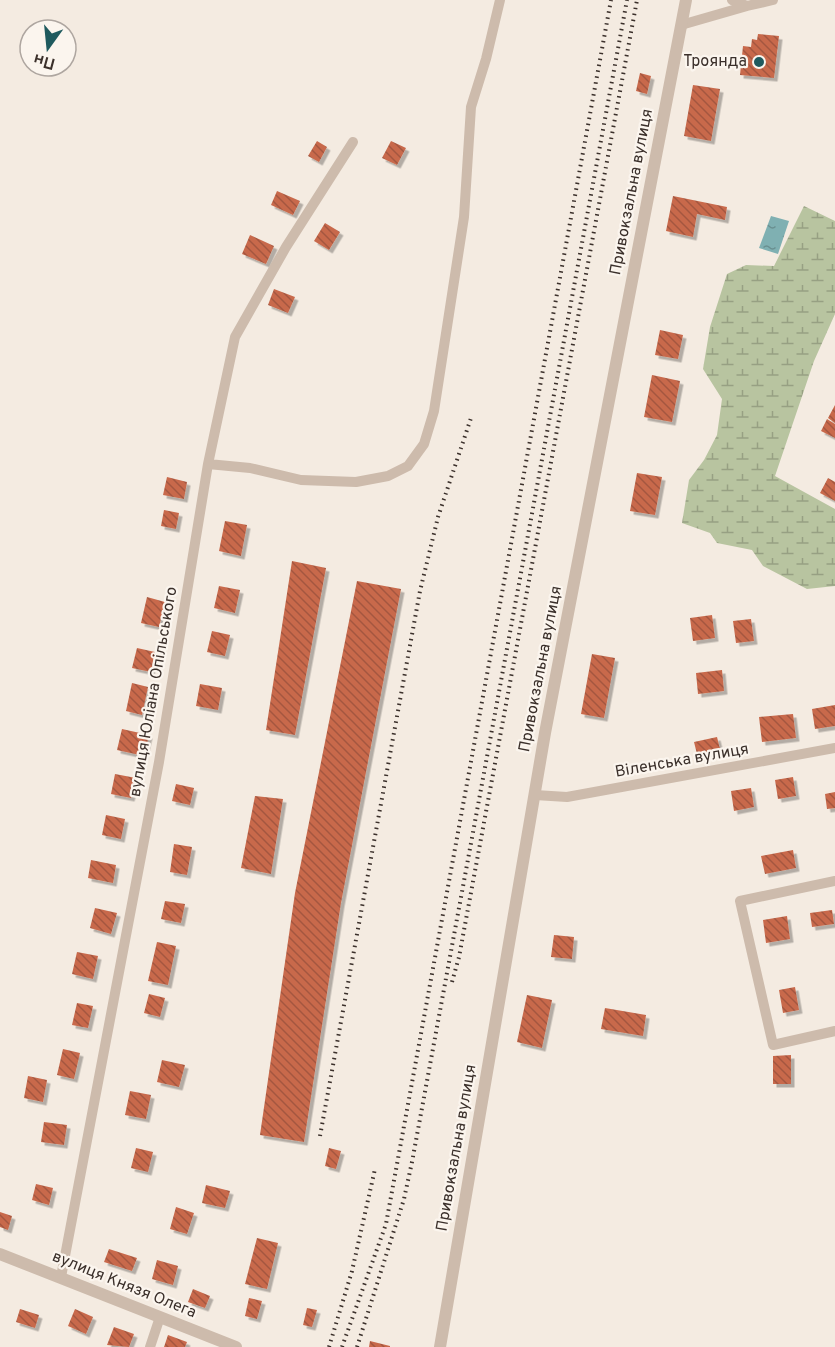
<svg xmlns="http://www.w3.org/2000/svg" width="835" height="1347" font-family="Overpass,sans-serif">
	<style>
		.wetland { fill: url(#wetland-marsh) }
		.water { fill: url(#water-ripples) }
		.building { fill: url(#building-back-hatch); filter: url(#shadow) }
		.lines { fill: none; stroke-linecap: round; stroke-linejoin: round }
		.minor { stroke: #cdbbac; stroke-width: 10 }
		.tertiary { stroke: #cdbbac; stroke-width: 12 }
		.rail { stroke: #3b302b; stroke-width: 4; stroke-dasharray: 1.5 4.5; stroke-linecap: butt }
		.poi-dot { fill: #1f5a5e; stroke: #fbf5ee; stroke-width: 2 }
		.labels { text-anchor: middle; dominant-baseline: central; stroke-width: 4.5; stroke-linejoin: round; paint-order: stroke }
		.poi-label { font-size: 16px; fill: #3b302b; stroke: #fbf5ee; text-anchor: end }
		.street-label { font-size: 16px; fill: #3b302b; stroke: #fbf5ee }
	</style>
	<defs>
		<pattern id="wetland-marsh" width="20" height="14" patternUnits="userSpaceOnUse" patternTransform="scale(1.5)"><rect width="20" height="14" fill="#b8c4a0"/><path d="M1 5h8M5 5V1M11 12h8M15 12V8" fill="none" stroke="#97a083"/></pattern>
		<pattern id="water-ripples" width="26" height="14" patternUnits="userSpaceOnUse" patternTransform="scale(1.5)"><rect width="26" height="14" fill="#7fb0b2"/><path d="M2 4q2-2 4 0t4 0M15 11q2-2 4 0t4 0" fill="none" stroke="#699091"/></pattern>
		<pattern id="building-back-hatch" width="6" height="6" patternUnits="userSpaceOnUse" patternTransform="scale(1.5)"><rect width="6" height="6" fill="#c8694b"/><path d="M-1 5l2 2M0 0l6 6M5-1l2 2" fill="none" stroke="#a4573f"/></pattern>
		<filter id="shadow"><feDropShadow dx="3.5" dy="3.5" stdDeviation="0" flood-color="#0004"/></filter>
	</defs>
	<rect width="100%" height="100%" fill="#f4ebe1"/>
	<!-- wetland -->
	<path class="wetland" d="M804,206L835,221V314L814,361L775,476L835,509V586L807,589L763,566L752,550L717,543L710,533L682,523L689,480L704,460L717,435L722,399L703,369L710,327L727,274L746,265L774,266Z"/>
	<!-- water -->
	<path class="water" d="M771,216L789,221L778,254L759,248Z"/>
	<!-- building -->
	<path class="building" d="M758,34L779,36L774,78L740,75L743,46L751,47L752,39L757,40Z
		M640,73L651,76L647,94L636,91Z
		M693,85L720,89L711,141L684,136Z
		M317,141L327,147L319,162L308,156Z
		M391,141L406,148L397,165L382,158Z
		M277,191L300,201L293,215L271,205Z
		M673,196L727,207L725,220L697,214L693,237L666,231Z
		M325,223L340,232L329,250L314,241Z
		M250,235L274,246L266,264L242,254Z
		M274,289L295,297L288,313L268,305Z
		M660,330L683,335L678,359L655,355Z
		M652,375L680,381L672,422L644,417Z
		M835,405V423L828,418Z
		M827,419L835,424V438L821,431Z
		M637,473L662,477L655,515L630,511Z
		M167,477L187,482L184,499L163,495Z
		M828,478L835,482V501L820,493Z
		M164,510L179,513L176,529L161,526Z
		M225,521L247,525L241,556L219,551Z
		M292,561L326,568L295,735L266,730Z
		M357,581L401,589L341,903L304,1142L260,1135L295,893Z
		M219,586L240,590L235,613L214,608Z
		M147,597L165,602L159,627L141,623Z
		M712,615L715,638L693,641L690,618Z
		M751,619L754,641L736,643L733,621Z
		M212,631L230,635L225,656L207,652Z
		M137,648L155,652L151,672L132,668Z
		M592,654L615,658L604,718L581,714Z
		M722,670L724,691L698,694L696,673Z
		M132,683L148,687L142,715L126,711Z
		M200,684L222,688L218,710L196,706Z
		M835,705V726L815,729L812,709Z
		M793,714L796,738L762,742L759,717Z
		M122,729L149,735L144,756L117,750Z
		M717,737L721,753L698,758L694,742Z
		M115,774L136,778L131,798L111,794Z
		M793,777L796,796L778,799L775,780Z
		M176,784L194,788L190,805L172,801Z
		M751,788L754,807L734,811L731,791Z
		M835,792V808L827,809L825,794Z
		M255,796L283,799L271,874L241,868Z
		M106,815L125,819L121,839L102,835Z
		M174,844L192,847L187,875L170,872Z
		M793,850L796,868L765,874L761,856Z
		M91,860L116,865L113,883L88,878Z
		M165,901L185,904L181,923L161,919Z
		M95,908L117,913L111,934L90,928Z
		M832,910L834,924L812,927L810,913Z
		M787,916L790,939L766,943L763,920Z
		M554,935L574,937L572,959L551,957Z
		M157,942L176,946L168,985L148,981Z
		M77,952L98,956L93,979L72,974Z
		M795,987L799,1010L783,1013L779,990Z
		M149,994L165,998L160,1017L144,1013Z
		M527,995L552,1000L542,1048L517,1042Z
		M77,1003L93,1006L88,1028L72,1025Z
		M605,1008L646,1015L643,1036L601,1029Z
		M63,1049L80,1053L74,1079L57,1075Z
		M791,1055V1084H773V1056Z
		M162,1060L185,1065L179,1087L157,1082Z
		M28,1076L47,1080L43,1102L24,1098Z
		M130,1091L151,1095L146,1119L125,1115Z
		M44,1122L67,1125L64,1145L41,1142Z
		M136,1148L153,1152L148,1172L131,1168Z
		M329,1148L341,1151L336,1169L325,1166Z
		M36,1184L53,1188L49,1205L32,1200Z
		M206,1185L230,1191L225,1208L202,1203Z
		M176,1207L194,1213L187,1234L170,1229Z
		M0,1212L12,1216L8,1230L0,1227Z
		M257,1238L278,1243L267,1289L245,1284Z
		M109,1249L137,1258L132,1271L104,1262Z
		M157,1260L178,1266L173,1285L152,1279Z
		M193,1289L210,1296L205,1308L188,1302Z
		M249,1298L262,1301L257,1319L245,1316Z
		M307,1308L317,1310L312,1327L303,1325Z
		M20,1309L39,1315L35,1328L16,1322Z
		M75,1309L93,1317L86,1334L68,1326Z
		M114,1327L134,1334L129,1347L107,1345Z
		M168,1335L187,1342L185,1347H164Z
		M370,1341L390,1346V1347H369Z"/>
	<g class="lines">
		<!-- minor -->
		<path class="minor" d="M732,0L747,6L773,0
			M681,25L747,6
			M208,464L250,468L301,480L356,482L388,476L408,466L424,444L434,411L464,217L471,107L486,59L500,0
			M535,795L567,797L835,748
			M835,881L740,901L773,1045L835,1031
			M61,1277L159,762L208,464L235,337L286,247L353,142
			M150,1347L160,1317"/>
		<!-- tertiary -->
		<path class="tertiary" d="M0,1254L236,1347
			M440,1347L545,733L686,0"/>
		<!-- rail -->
		<path class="rail" d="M452,982L459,957L637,0
			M320,1136L420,591L438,517L471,418
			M329,1347L352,1271L375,1169
			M342,1347L386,1224L611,0
			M357,1347L404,1199L412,1162L627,0"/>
	</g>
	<!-- markers -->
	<circle class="poi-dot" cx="759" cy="62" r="6"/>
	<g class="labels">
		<!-- poi labels -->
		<g class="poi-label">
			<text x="747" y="62">Троянда</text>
		</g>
		<!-- street labels -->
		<g class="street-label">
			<text transform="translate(632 192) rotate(-79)">Привокзальна вулиця</text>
			<text transform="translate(541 669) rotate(-79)">Привокзальна вулиця</text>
			<text transform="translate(154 692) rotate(-80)">вулиця Юліана Опільського</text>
			<text transform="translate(682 761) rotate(-10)">Віленська вулиця</text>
			<text transform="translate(457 1148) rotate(-80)">Привокзальна вулиця</text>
			<text transform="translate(124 1285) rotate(22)">вулиця Князя Олега</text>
		</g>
	</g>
	<!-- north arrow -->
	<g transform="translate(48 48) rotate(195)"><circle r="28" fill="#fbf5ee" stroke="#aea6a0" stroke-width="1.5"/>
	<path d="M0-4.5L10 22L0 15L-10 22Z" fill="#1f5a5e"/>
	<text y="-9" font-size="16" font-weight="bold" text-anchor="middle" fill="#3b302b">Пн</text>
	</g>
</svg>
